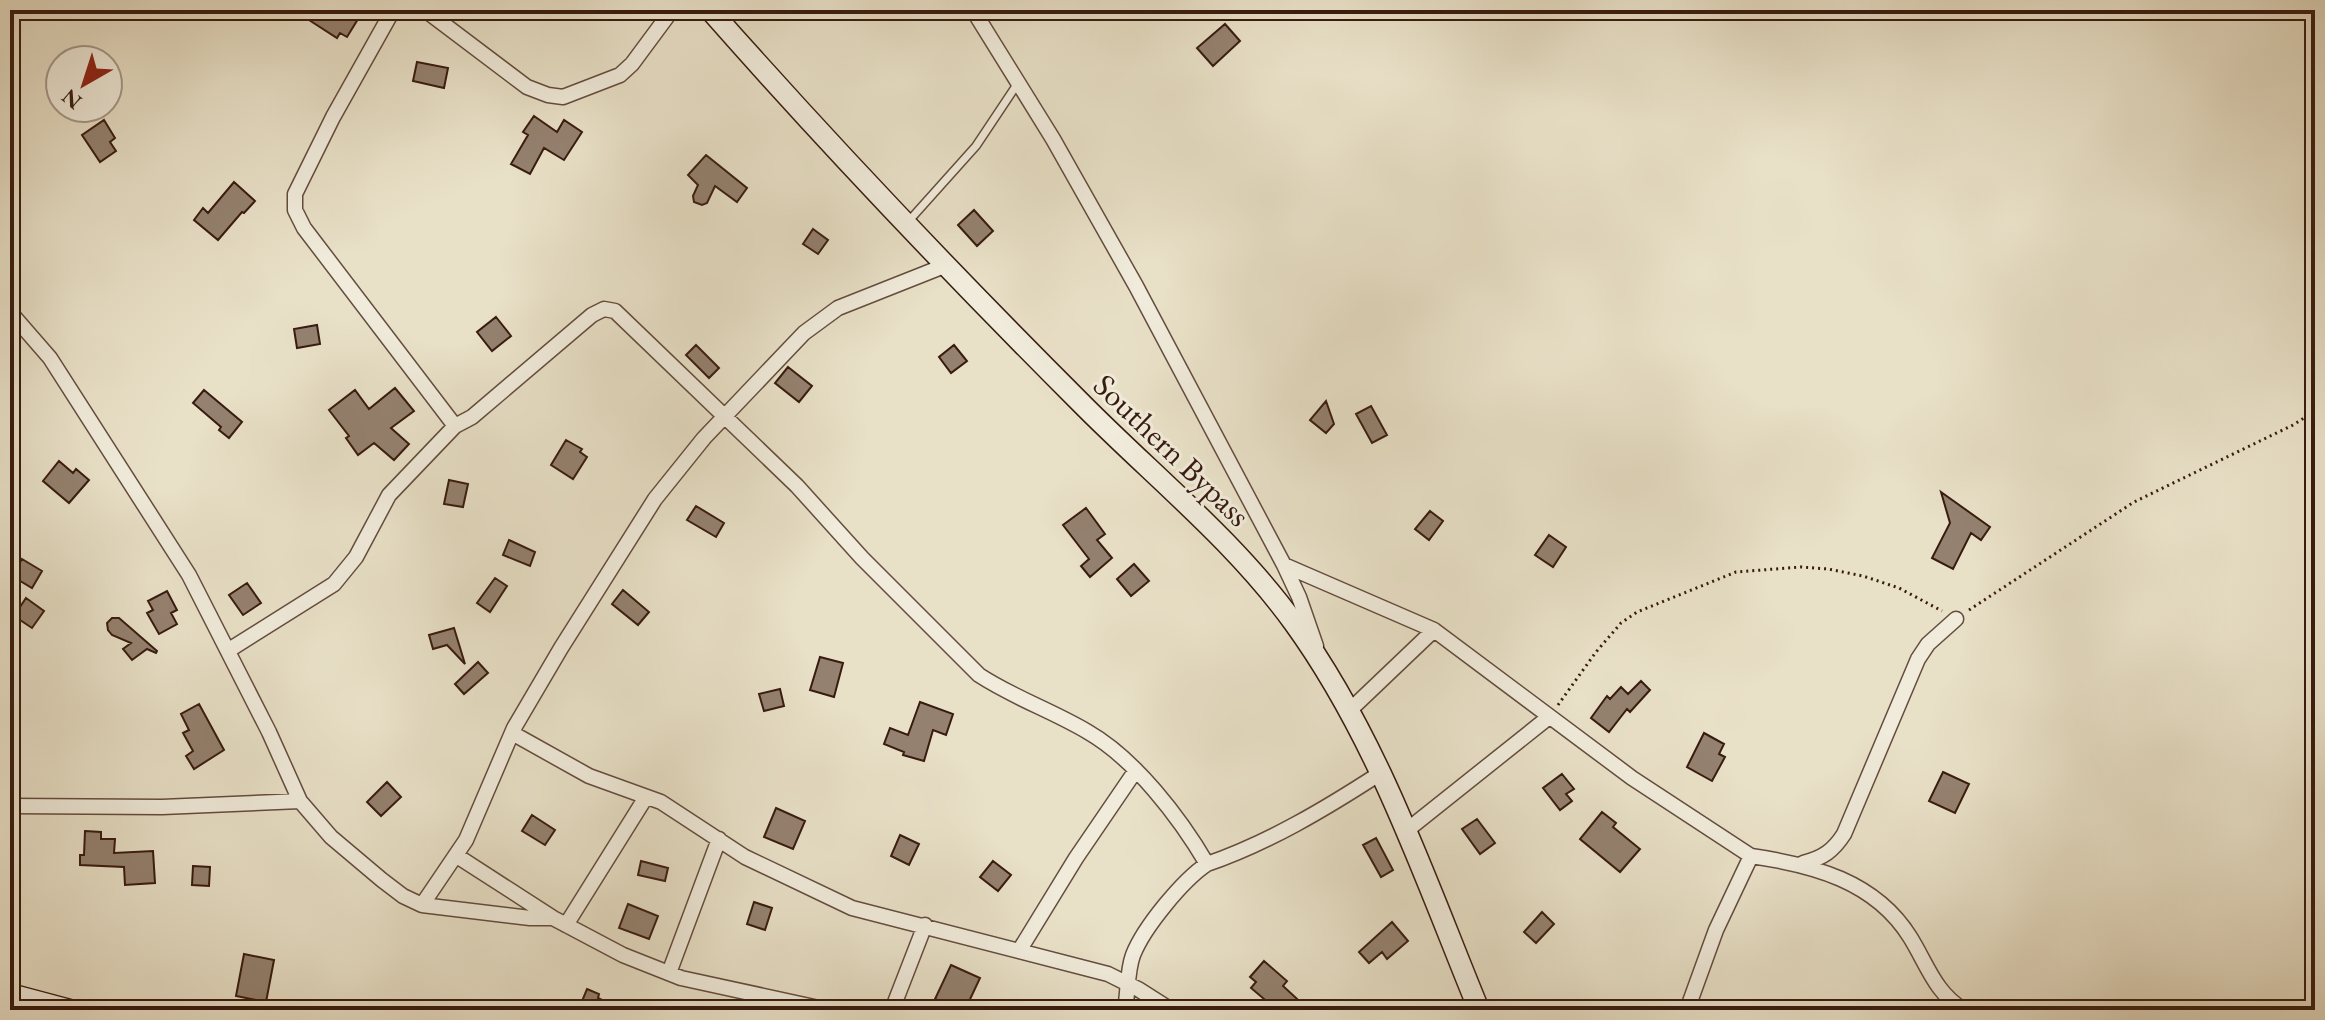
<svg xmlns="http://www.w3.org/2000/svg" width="2325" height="1020" font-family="'EB Garamond',serif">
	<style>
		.building { fill: #94816f; stroke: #381b10; stroke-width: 2 }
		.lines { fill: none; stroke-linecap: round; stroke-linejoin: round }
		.lane-casing { stroke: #644c3e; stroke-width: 10 }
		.street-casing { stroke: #644c3e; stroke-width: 17 }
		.secondary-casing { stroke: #381b10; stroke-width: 23 }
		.path { stroke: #381b10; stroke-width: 3; stroke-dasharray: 2 4; stroke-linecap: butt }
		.lane { stroke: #f0ebdb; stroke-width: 7 }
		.street { stroke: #f0ebdb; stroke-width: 14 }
		.secondary { stroke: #f0ebdb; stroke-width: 20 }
		.labels { text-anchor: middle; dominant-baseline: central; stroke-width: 6; stroke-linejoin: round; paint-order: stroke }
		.street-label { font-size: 32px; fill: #381b10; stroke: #f0ebdb }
	</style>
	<rect width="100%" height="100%" fill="#e8e0c7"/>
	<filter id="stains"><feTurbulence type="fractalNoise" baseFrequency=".0025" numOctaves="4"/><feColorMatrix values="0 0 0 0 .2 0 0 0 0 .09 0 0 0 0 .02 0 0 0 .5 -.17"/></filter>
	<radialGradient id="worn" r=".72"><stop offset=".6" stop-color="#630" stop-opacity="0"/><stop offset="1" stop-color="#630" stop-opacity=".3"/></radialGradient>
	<!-- building -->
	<path class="building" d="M315,10H342L358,19L347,37L340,33L337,38L309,20Z
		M1225,24L1240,41L1213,66L1197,48Z
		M417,62L448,68L444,88L413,81Z
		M534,116L557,132L564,120L582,132L564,160L544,148L530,174L511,164L528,135L523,132Z
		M104,120L115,138L110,142L116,151L100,162L82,135Z
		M706,155L747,188L737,202L715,186L707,203L702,205L694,202L693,196L698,185L688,175Z
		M234,182L255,201L244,213L242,212L218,240L194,220L203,208L208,213Z
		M974,210L993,231L977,246L958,225Z
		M813,229L828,240L818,254L803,244Z
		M496,317L511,336L492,351L477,332Z
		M317,325L320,344L297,348L294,329Z
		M696,345L719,368L709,378L686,355Z
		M954,345L967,361L951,373L939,357Z
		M788,367L812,386L799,402L775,383Z
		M395,388L414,411L391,428L409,444L394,460L374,443L358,455L346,438L349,436L329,410L355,390L369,409Z
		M204,390L242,422L229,438L219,430L221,427L193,403Z
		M1326,401L1334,424L1326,433L1310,420Z
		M1371,406L1387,435L1372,443L1356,414Z
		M566,440L582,449L580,452L587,457L573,479L551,465Z
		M59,461L73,473L76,469L89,480L69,503L43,481Z
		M449,480L468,484L463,507L444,504Z
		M1941,492L1990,527L1981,540L1971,533L1953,569L1932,558L1950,523Z
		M696,506L724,523L716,537L687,520Z
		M1086,508L1105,534L1097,540L1112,558L1090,577L1081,566L1089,559L1063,525Z
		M1430,511L1443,521L1429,540L1415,529Z
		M1549,535L1566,547L1553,567L1535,555Z
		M509,540L535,552L530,566L503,555Z
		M22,559L42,571L32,588L12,576Z
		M1134,564L1149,581L1131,596L1117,579Z
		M495,578L507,586L490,612L477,603Z
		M247,583L261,603L243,615L229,595Z
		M623,590L649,612L638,625L612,604Z
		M167,591L177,610L171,613L177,624L159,634L147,613L153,610L148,601Z
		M26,598L44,611L32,628L14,616Z
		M112,618H119L157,651L156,653L147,649L132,660L123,649L131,643L112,635L108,630L107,623Z
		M454,628L465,664L447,645L433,649L429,635Z
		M820,657L843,663L834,697L810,690Z
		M478,662L488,673L464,694L455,684Z
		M1641,681L1650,690L1630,712L1627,709L1609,732L1591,718L1607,696L1610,699L1621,687L1628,694Z
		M780,689L784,706L764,711L759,694Z
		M920,702L953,714L946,735L933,730L924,761L903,755L904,752L884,744L890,728L908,735Z
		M199,704L224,750L194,769L186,756L193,751L183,733L189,730L181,714Z
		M1704,733L1724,744L1719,754L1725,757L1712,781L1687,767Z
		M1943,772L1969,784L1955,813L1929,801Z
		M1562,774L1574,789L1566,794L1572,801L1560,810L1543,788Z
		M387,782L401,797L381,816L367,802Z
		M776,808L805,821L793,849L764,837Z
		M1602,812L1616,823L1613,827L1640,849L1620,872L1580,839Z
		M532,815L555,830L545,845L522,831Z
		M1477,819L1495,843L1480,854L1462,829Z
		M85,831L101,832V839H115L114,853L153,851L155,883L125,885L124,867L80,865V855H84Z
		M900,835L919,844L909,865L891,856Z
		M1376,838L1393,870L1381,877L1363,845Z
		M641,861L668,868L665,881L638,875Z
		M993,861L1011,875L998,891L980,877Z
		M193,866L210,867L209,886L192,885Z
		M754,902L772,908L765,930L747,924Z
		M628,904L658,916L649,939L619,928Z
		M1542,912L1554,924L1536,943L1524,932Z
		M1392,922L1408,941L1387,959L1382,952L1369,963L1359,952Z
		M244,954L274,960L266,1002L236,996Z
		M1264,961L1287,981L1283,986L1309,1010H1277L1251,988L1256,982L1250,977Z
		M951,965L980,978L965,1010H958L935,999Z
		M587,989L599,994L598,998L622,1010H591L580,1006Z"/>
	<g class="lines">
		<defs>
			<path id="lane" d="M907,223L976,146L1018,83"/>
			<path id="street" d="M393,10L333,117L295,194V210L304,228L455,426
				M425,10L527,87L548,95L563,97L620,75L632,64L672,10
				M973,10L1053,139L1136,286L1284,565L1299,597L1316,646
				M10,312L50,358L189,575L269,732L300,801L331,837L382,880L403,896L422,905L466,840L514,728L561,648L655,499L704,438L804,333L838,308L944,266
				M1284,565L1434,630L1632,778L1751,856
				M229,650L334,584L356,557L389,495L455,426L472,417L592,315L604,309L615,311L797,486L862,558L979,675C1014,698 1053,711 1088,732C1135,759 1180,818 1207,864C1268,843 1325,809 1379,774
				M1348,712L1434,630
				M512,733L589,776L661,802L745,857L852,908L1108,974L1138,989L1171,1010
				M10,806L162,807L300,801
				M1406,831L1549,717
				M457,856L553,918L623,955L681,978L828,1010
				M1803,863C1823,858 1833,851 1844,834L1918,659L1928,644L1956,619
				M422,905L530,918H553
				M566,925L646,797
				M1019,951L1076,858L1136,770
				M669,973L719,839
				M892,1010L925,925
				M1125,1010C1128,993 1127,971 1133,955C1144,927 1183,880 1207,864
				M1687,1010L1716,930L1751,856C1813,865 1875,881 1910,937C1927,964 1935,993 1964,1010"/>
			<path id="secondary" d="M710,10C829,145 953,275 1080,402C1151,474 1235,541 1294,623C1378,739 1425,879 1479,1010
				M10,994L70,1010"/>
		</defs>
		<!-- lane casing -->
		<use href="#lane" class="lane-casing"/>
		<!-- street casing -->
		<use href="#street" class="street-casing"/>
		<!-- secondary casing -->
		<use href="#secondary" class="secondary-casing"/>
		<!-- path -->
		<path class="path" d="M1969,610L2134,502L2293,425L2315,411
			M1558,705L1596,652L1621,623L1637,612L1736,572L1801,567L1828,569L1863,576L1899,588L1942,611"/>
		<!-- lane -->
		<use href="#lane" class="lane"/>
		<!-- street -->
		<use href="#street" class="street"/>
		<!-- secondary -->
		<use href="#secondary" class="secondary"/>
	</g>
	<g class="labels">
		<!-- street labels -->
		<g class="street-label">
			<text transform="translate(1172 450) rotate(44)">Southern Bypass</text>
		</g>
	</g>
	<!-- margin -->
	<rect width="2325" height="1020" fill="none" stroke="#e8e0c7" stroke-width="40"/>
	<rect x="12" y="12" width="2301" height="996" fill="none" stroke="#381b10" stroke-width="4"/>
	<rect x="20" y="20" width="2285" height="980" fill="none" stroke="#381b10" stroke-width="2"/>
	<!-- north arrow -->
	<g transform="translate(84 84) rotate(219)"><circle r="38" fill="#f0ebdb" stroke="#a6988a" stroke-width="2"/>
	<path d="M0-6L14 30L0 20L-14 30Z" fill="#8f2418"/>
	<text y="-12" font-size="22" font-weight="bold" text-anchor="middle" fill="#381b10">N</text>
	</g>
	<rect width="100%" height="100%" filter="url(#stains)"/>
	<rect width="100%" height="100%" fill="url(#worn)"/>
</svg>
